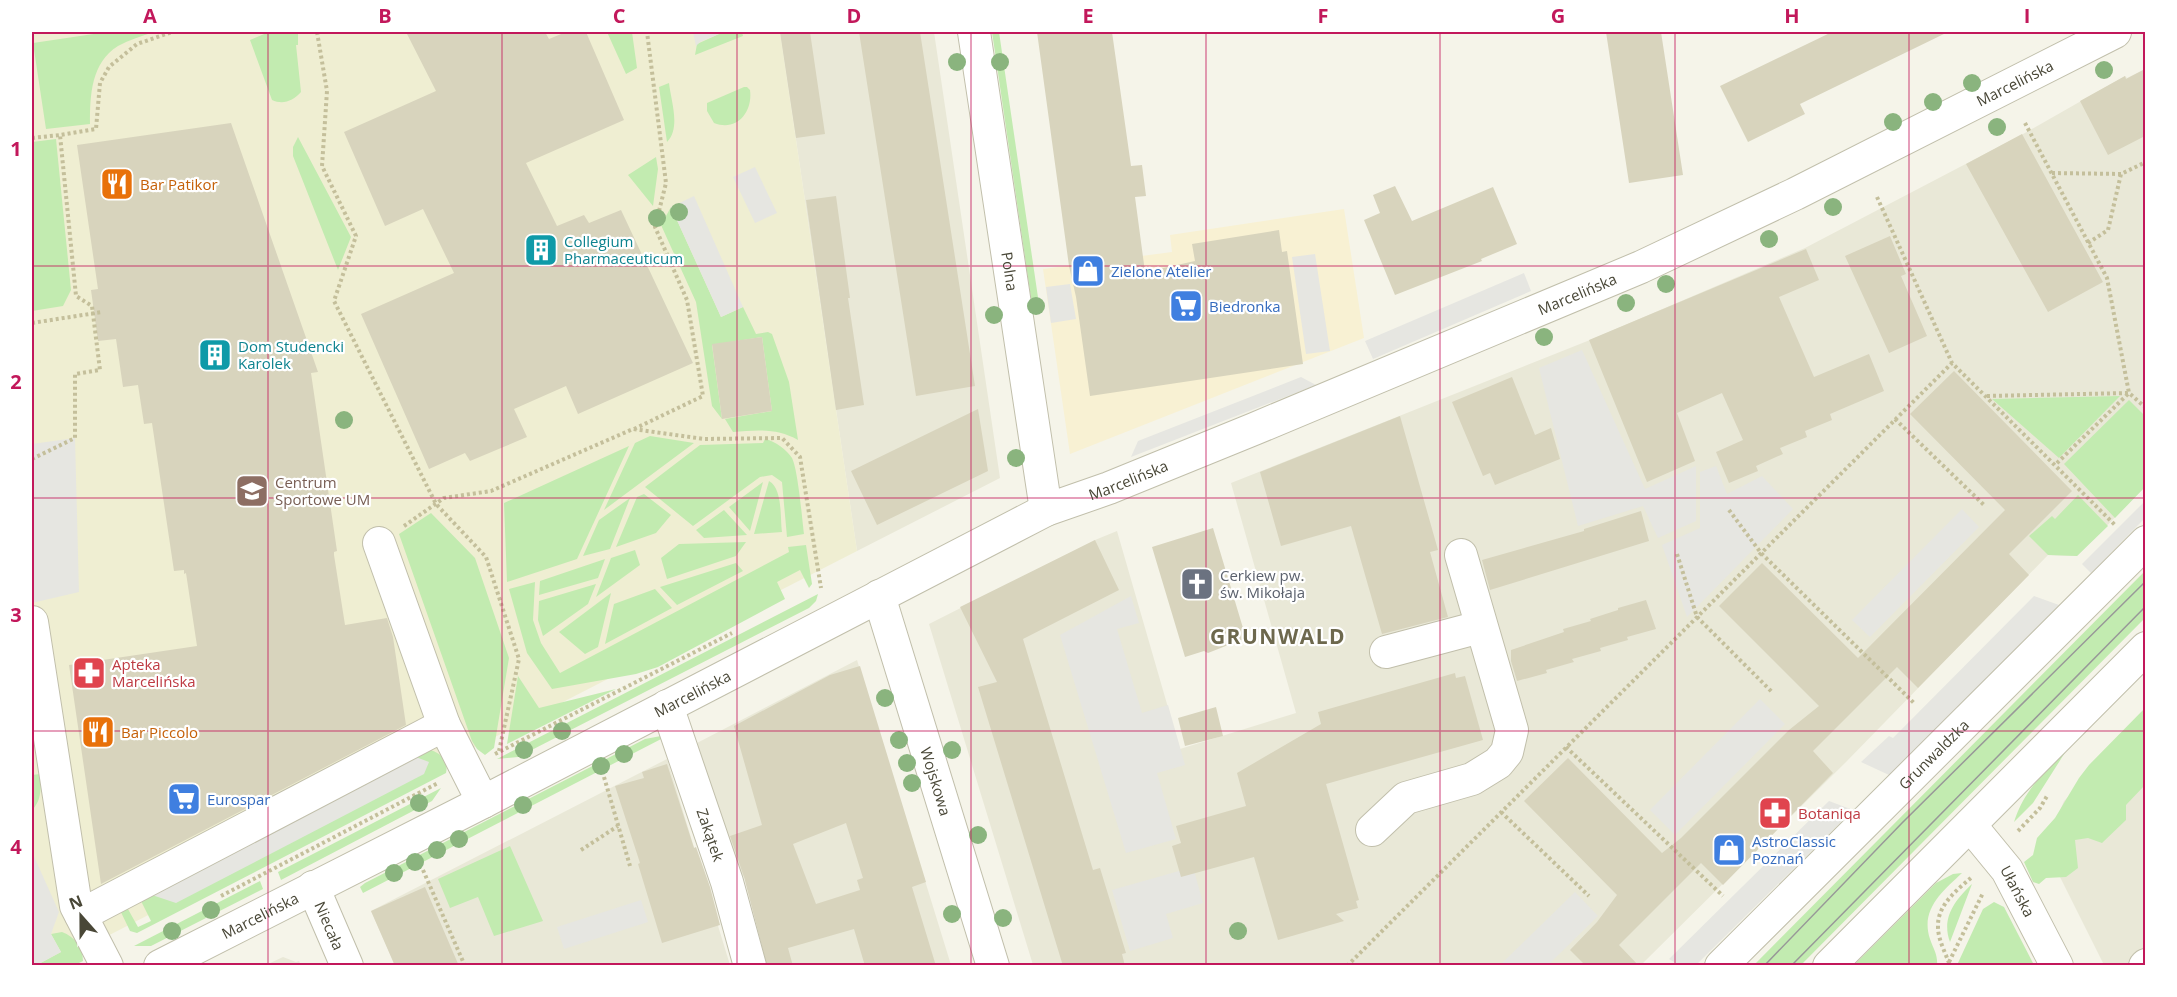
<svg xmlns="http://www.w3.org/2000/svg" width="2177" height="997" font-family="'Open Sans',sans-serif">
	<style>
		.residential { fill: #e9e8d7 }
		.commercial { fill: #f8f1d3 }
		.education { fill: #efeed2 }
		.green { fill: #c2ebb0 }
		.parking { fill: #e6e6e1 }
		.building { fill: #d8d4bd; fill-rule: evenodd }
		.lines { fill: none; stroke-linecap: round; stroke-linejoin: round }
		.minor-casing { stroke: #c1bfab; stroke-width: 34 }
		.path { stroke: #c4bf9b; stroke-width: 4; stroke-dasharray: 3 3; stroke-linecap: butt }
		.minor { stroke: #fff; stroke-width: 32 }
		.tram { stroke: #989898; stroke-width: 1.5 }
		.tree { fill: #8ab47e }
		.grid { fill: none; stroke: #c2185b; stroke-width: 1.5; stroke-opacity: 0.55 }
		.labels { text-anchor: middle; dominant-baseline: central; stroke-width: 4.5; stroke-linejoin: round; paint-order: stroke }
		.street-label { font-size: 15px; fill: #494737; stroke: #fff }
		.food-label { font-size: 15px; fill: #c56008; stroke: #fff; text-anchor: start }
		.culture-label { font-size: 15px; fill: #0d838f; stroke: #fff; text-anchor: start }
		.shop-label { font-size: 15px; fill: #366cbe; stroke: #fff; text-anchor: start }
		.education-label { font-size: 15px; fill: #785e54; stroke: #fff; text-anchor: start }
		.worship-label { font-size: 15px; fill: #5b616d; stroke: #fff; text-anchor: start }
		.health-label { font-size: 15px; fill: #be3a42; stroke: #fff; text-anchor: start }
		.district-label { font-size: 21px; font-weight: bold; letter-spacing: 1.5px; fill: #6d684d; stroke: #fff }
		.neatline { fill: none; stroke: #c2185b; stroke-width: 2 }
		.grid-label { font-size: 20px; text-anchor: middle; font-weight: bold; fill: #c2185b }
	</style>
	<rect width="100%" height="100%" fill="#f5f4e9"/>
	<!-- residential -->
	<path class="residential" d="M780,32H934L1000,478L857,551Z
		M2145,69V487L2077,556L2048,555L1846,762L1641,965H1033L929,624L1095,540L1117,531L1180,749L1296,713L1231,483L1590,340L1805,248L2023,134L2125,76L2127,78Z
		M857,660L951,965H766L767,946L747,880L736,869L697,743Z
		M2145,721V965H2104L2054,865L2049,837L2064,801Z
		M667,759L730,965H395L371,911Z
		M283,957L296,962L299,961L301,965H266Z"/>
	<!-- commercial -->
	<path class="commercial" d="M1344,209L1364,338L1070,454L1043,269L1172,252L1170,235Z"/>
	<!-- education -->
	<path class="education" d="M32,32H780L857,551L51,965H32Z"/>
	<!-- green -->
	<path class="green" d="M107,32H154C142,36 129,40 118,46C91,63 90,95 90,124L46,129L33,43Z
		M269,32H298V45H296L301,92C293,101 283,105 272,100L250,40Z
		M607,32H632L637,68L626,74Z
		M718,32H742L743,36L695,55L697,44L719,34Z
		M992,32H999L1040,311L1033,312Z
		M669,83C671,101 681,128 667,142L659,87Z
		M744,87H747L750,90C753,112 737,132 714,123L707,111V103Z
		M298,137L351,237L338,270L293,156V147Z
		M56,139L71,290L63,306L32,311V142Z
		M656,157L658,169L653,206L628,175Z
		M671,207L721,317L743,307L756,334L768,332L772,334L789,382L798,440C777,428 757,430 733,432L725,419L772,411L762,337L712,345L722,419L712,406L696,302L661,225Z
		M2120,396L2059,458L1992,399Z
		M2129,400L2145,416V487L2115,518L2064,464Z
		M650,436L694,443L604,510L635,443Z
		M765,439C775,441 787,450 792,458C798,470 802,518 804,534L787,537L782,482L772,475L760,477L693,526L645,487L700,445L763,443Z
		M629,446L577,559L507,582L504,503Z
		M769,481C783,489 780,518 782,532L754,534Z
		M763,482L750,531L729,507Z
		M644,494L671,515L656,533L616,547L637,497Z
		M2078,495L2108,526L2077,556L2048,555L2029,536L2052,516L2055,519Z
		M630,498L610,549L583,556L599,520Z
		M724,510L747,535L704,538L696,530Z
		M431,513L475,558L509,658L494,748L485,755L477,749L472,741L399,534Z
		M746,542L736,556L667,579L661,558L679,544Z
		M806,545L812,584L809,588L800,570L777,582L785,599L658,667L636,674L552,689L527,653L509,589L535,582L533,620L541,643L560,673L789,552L788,547Z
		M635,550L640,565L596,597L611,558Z
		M605,559L598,578L539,595L540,581Z
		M736,563L743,571L677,605L660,587Z
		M2145,571V618L1801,965H1754Z
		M596,584L588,604L543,636L538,620L539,601Z
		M655,589L672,608L605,644L614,604Z
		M611,593L598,647L585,654L559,632Z
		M818,594L816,601L809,608L518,757L497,759Z
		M518,676L539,708L616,689L507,744Z
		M2145,708V785L2126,805V820L2102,843L2088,838L2075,840L2078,868L2066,877L2046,878L2039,884L2033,882L2024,862L2033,855L2037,838L2055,818L2079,778L2089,765Z
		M661,736L665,737L363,893L360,887L365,883L645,739Z
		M428,749C440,753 449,759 446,773L137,933L130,931L118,906L124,902L138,927L151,921L138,895L408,754Z
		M2066,751L2033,803L2014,822C2024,790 2043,774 2066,751Z
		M40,774C41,787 42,800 32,810V775Z
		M441,788L432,801L281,880L278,872Z
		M510,846L543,921L494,936L478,897L450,908L438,879Z
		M1962,873C1943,891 1920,909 1930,939C1933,948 1938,955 1937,965H1854L1936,883L1953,874Z
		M260,881L263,889L151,946H134Z
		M1972,884L1950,942C1941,918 1955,900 1972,884Z
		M1994,902L2004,907L2034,965H1957L1983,909Z
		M62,932C75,937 83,947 83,961L75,965L35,966L61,952L51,934Z"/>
	<!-- parking -->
	<path class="parking" d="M693,32H718L719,34L700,42L696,46Z
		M755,167L777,213L755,223L733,177Z
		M694,196L743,307L721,317L671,207Z
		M1315,254L1330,351L1306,354L1292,257Z
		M1524,273L1531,291L1373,359L1365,341Z
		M1070,284L1076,319L1051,323L1046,287Z
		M1582,350L1645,489L1696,466V521L1658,538L1643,506L1578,526L1539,368Z
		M1301,377L1316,385L1131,457L1138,441Z
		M75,438L79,592L32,603V444Z
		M1716,466L1727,494L1762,476L1793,509L1687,617L1662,545L1700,528V472Z
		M2145,501V518L2091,573L2082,564Z
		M1962,509L1979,527L1870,637L1852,620Z
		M1131,596L1139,623L1117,629L1142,713L1168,705L1185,765L1157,773L1176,839L1126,853L1060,635Z
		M2034,596L2059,605L1889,775L1861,762L1889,736L1893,738Z
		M1760,699L1785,724L1675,835L1650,810Z
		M408,754L429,762L424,774L176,903L143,892Z
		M1829,801L1853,810L1696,965H1679L1669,959Z
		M32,852L59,912L51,934L61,952L35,966L32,965Z
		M1193,867L1203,903L1166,914L1173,938L1130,951L1112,890Z
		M1575,892L1598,916L1548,965H1500Z
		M641,900L648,922L564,949L557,927Z"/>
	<!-- building -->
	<path class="building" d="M406,32H545L549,39L566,32H586L624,120L526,163L557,226L584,215L589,223L621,210L693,363L578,414L566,386L514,409L527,437L470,461L465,453L429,469L361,314L454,273L423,209L385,226L344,132L436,91Z
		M780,32H810L825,134L796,138Z
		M859,32H920L975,386L916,396Z
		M1037,32H1112L1131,166L1142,165L1146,196L1135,197L1145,272L1195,261L1192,244L1279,230L1282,252L1287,251L1303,364L1090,396L1076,297L1069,266Z
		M1606,32H1661L1683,175L1629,183Z
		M1832,32H1948L1800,104L1805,114L1748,142L1720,86Z
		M2145,69V136L2108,155L2080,101L2125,76L2126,79Z
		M231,123L318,372L311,373L337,551L334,552V555L345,625L387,618L393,637L406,725L101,884L69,665L197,646L186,573L184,574V570L174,571L152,423L144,424L138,385L123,387L116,339L98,341L91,290L98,289L77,145Z
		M2022,134L2103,282L2048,312L1966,164Z
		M1395,186L1412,221L1493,187L1517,244L1481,259L1482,261L1395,295L1364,220L1380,213L1373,195Z
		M836,196L850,298H848L864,405L836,410L806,200Z
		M1890,236L1906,274L1901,276L1927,336L1889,353L1845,256Z
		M1806,249L1819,280L1779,297L1814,377L1869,354L1884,391L1830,414L1832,420L1805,431L1807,437L1780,448L1783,454L1756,466L1758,471L1729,483L1716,452L1743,440L1722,393L1677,413L1695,461L1647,482L1589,340Z
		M762,337L772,411L722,419L712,344Z
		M1954,371L2072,491L2009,554L2029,575L1918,688L1897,667L1813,751L1833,773L1723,885L1701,863L1619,945L1639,966H1586L1570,950L1597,922L1617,895L1524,801L1568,758L1662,853L1681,838L1789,730L1819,706L1719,606L1762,563L1858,658L2005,510L1910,414Z
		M1512,377L1535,435L1551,428L1560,459L1495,485L1490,473L1483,476L1452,402Z
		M978,409L988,471L877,525L851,471Z
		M1400,416L1438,550L1430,552L1448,617L1382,634L1351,526L1281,546L1260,472Z
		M1641,511L1649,541L1490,590L1482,560L1584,531V529Z
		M1213,528L1246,638L1208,653L1204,651L1185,657L1152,547Z
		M1095,540L1119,590L1023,639L1093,870L1100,868L1126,953L1122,954L1125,966H1063L978,687L997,682L960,607Z
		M1646,600L1656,629L1627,637L1628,640L1600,648L1601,651L1572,659L1574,662L1546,670L1547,673L1517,681L1511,661V650L1564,632L1563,629L1591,621L1590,619L1618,610V608Z
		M860,666L926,882L912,887L936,966H865L854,929L788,948L793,966H767L744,877L730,836L762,825L734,726L830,675ZM846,823L863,878L857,880L860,890L816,904L793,844Z
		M1455,673L1456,678L1465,676L1483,740L1326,784L1359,900L1356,901L1358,908L1336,914L1344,921L1278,940L1254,857L1181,877L1172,846L1181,843L1176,826L1246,806L1237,773L1321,724L1318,712Z
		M1216,707L1223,736L1185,746L1178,718Z
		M667,764L694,848L696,847L710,887L720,925L662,943L638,864L640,863L615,786L644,778L642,772Z
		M425,887L459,966H395L371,911Z"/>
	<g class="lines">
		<defs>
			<g id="minor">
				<path id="s1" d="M974,32L1046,510"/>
				<path d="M379,543L444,725"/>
				<path id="s2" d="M879,596L993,966"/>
				<path d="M32,622L76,906L107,966"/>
				<path d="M1386,652L1480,627"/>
				<path id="s3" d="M667,706L727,882L750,966"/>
				<path id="s4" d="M1970,825L2007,870L2057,966"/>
				<path d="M1372,830L1406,798L1472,779L1498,763L1507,752L1512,730L1461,555"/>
				<path id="s5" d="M313,887L347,966"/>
				<path d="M81,915L444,725L483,802"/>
				<path id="s6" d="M160,966L483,802L1046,510L1109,488L1254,429L1641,267L1795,194L2115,32"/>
				<path id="s7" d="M1721,966L2146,542"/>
				<path d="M1829,966L2146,648"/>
				<path d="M2145,966L2146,965"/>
			</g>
		</defs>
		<!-- minor casing -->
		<use href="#minor" class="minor-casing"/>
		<!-- path -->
		<path class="path" d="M317,32L327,91L322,166L356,236L334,301L436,504L486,557L519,659L499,751
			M2025,123L2107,278L2129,393L2055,465
			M32,138L60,135
			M2052,173L2121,174L2146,162
			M1877,197L1952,363L2115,525
			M2088,243L2108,230L2121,174
			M32,323L102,312
			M1987,396L2129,393L2146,408
			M1895,419L1985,506
			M634,429L703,396L687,300L655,227L666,183L647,32
			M32,459L75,438V374L100,370L92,306L76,296L60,135L96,129L100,83L109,67L137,44L172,32
			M1729,510L1761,553L1915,704
			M404,526L444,498L491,491L633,429L704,439L782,438L800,457L821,588
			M1677,554L1697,617L1773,693
			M1566,747L1723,896
			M495,754L732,633
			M604,777L630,866
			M1501,812L1589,896
			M2018,831L2040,808L2047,796
			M581,850L618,826
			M423,870L465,966
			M221,896L438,783
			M1949,962L1983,893
			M1949,963C1945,952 1938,939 1938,927C1937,905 1957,890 1972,877
			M1347,966L1952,363"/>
		<!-- minor -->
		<use href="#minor" class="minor"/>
		<!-- tram -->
		<path class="tram" d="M1764,966L1902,823L2146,581
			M1791,966L2146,606"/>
	</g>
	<!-- trees -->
	<g class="tree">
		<circle cx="957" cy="62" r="9"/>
		<circle cx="1000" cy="62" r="9"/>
		<circle cx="2104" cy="70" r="9"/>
		<circle cx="1972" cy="83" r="9"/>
		<circle cx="1933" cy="102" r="9"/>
		<circle cx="1893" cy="122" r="9"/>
		<circle cx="1997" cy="127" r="9"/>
		<circle cx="1833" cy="207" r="9"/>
		<circle cx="679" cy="212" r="9"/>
		<circle cx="657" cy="218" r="9"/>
		<circle cx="1769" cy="239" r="9"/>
		<circle cx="1666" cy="284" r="9"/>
		<circle cx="1626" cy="303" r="9"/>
		<circle cx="1036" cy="306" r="9"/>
		<circle cx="994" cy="315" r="9"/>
		<circle cx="1544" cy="337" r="9"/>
		<circle cx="344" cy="420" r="9"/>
		<circle cx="1016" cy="458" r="9"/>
		<circle cx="885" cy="698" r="9"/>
		<circle cx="562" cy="731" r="9"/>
		<circle cx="899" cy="740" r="9"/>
		<circle cx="524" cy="750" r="9"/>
		<circle cx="952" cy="750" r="9"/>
		<circle cx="624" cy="754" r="9"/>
		<circle cx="907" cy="763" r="9"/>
		<circle cx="601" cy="766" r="9"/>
		<circle cx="912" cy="783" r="9"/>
		<circle cx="419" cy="803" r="9"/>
		<circle cx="523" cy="805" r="9"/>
		<circle cx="978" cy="835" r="9"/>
		<circle cx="459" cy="839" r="9"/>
		<circle cx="437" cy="850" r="9"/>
		<circle cx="415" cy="862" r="9"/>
		<circle cx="394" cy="873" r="9"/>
		<circle cx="211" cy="910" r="9"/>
		<circle cx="952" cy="914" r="9"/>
		<circle cx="1003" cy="918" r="9"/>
		<circle cx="172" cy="931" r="9"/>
		<circle cx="1238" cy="931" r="9"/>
	</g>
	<!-- grid -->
	<path class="grid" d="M268,32V966M502,32V966M737,32V966M971,32V966M1206,32V966M1440,32V966M1675,32V966M1909,32V966M32,266H2146M32,498H2146M32,731H2146"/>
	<!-- icons -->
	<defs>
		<symbol id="restaurant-square" viewBox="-11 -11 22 22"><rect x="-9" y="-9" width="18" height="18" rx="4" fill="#e8710a" stroke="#fff"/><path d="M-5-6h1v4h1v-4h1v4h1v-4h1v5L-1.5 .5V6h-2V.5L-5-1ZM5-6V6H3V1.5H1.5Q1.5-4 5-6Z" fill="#fff"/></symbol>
		<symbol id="building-square" viewBox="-11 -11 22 22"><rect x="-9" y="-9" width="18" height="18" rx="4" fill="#0f9aa8" stroke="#fff"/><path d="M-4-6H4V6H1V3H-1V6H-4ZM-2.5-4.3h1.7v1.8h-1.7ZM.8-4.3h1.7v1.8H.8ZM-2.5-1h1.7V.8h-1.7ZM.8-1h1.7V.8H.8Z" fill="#fff"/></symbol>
		<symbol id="shop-square" viewBox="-11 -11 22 22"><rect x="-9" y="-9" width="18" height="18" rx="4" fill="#3f7fe0" stroke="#fff"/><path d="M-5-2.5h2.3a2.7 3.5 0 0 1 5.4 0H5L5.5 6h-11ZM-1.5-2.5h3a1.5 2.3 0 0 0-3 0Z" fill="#fff"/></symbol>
		<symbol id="supermarket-square" viewBox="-11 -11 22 22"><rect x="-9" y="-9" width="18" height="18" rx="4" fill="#3f7fe0" stroke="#fff"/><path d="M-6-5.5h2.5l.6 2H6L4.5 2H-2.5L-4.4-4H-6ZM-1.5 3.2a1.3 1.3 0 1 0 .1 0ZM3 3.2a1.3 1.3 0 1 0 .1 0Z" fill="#fff"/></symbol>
		<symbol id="university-square" viewBox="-11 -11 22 22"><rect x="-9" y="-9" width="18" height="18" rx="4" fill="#8d6e63" stroke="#fff"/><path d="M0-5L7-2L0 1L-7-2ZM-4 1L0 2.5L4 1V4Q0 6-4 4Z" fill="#fff"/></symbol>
		<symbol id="church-square" viewBox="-11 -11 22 22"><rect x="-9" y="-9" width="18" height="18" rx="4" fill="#6b7280" stroke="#fff"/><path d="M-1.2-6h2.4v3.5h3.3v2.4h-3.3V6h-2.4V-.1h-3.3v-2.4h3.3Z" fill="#fff"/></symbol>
		<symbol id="pharmacy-square" viewBox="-11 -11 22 22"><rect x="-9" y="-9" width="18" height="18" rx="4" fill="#e0444e" stroke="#fff"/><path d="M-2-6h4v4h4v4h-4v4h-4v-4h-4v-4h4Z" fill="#fff"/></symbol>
	</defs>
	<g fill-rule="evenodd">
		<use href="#restaurant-square" x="98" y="165" width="38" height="38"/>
		<use href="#building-square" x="522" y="231" width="38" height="38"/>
		<use href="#shop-square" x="1069" y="252" width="38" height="38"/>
		<use href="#supermarket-square" x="1167" y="287" width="38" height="38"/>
		<use href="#building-square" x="196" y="336" width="38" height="38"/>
		<use href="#university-square" x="233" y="472" width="38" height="38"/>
		<use href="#church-square" x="1178" y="565" width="38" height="38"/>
		<use href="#pharmacy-square" x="70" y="654" width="38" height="38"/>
		<use href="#restaurant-square" x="79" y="713" width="38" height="38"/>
		<use href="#supermarket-square" x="165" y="780" width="38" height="38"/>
		<use href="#pharmacy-square" x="1756" y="794" width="38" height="38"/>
		<use href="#shop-square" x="1710" y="831" width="38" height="38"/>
	</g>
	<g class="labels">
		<!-- street labels -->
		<g class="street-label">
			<text stroke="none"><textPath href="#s6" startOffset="2056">Marcelińska</textPath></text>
			<text stroke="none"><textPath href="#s1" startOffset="242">Polna</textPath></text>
			<text stroke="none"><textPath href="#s6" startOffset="1570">Marcelińska</textPath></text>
			<text stroke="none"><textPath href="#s6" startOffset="1084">Marcelińska</textPath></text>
			<text stroke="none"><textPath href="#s6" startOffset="598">Marcelińska</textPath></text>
			<text stroke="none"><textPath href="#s7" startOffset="300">Grunwaldzka</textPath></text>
			<text stroke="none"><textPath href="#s2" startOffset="194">Wojskowa</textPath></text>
			<text stroke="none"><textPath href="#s3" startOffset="136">Zakątek</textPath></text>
			<text stroke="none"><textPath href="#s4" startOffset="82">Ułańska</textPath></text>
			<text stroke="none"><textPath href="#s6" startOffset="112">Marcelińska</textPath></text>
			<text stroke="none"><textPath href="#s5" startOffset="42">Niecała</textPath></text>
		</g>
		<!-- food labels -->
		<g class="food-label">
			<text x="140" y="184">Bar Patikor</text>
			<text x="121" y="732">Bar Piccolo</text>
		</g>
		<!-- culture labels -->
		<g class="culture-label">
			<text x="564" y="241">Collegium<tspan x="564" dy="17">Pharmaceuticum</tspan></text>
			<text x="238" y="346">Dom Studencki<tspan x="238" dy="17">Karolek</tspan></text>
		</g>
		<!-- shop labels -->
		<g class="shop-label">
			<text x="1111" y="271">Zielone Atelier</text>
			<text x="1209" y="306">Biedronka</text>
			<text x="207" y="799">Eurospar</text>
			<text x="1752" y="841">AstroClassic<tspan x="1752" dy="17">Poznań</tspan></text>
		</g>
		<!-- education labels -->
		<g class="education-label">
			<text x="275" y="482">Centrum<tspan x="275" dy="17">Sportowe UM</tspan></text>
		</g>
		<!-- worship labels -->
		<g class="worship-label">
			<text x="1220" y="575">Cerkiew pw.<tspan x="1220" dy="17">św. Mikołaja</tspan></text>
		</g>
		<!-- health labels -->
		<g class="health-label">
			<text x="112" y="664">Apteka<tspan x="112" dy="17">Marcelińska</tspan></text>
			<text x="1798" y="813">Botaniqa</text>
		</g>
		<!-- district labels -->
		<g class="district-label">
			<text x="1278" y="636">GRUNWALD</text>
		</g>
	</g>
	<!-- border -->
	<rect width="2177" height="997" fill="none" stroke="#ffffff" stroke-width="66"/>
	<!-- north arrow -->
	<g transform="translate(81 916) rotate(339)" stroke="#ffffff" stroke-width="4.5" paint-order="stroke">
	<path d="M0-4.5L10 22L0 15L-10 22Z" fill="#494737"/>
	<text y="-9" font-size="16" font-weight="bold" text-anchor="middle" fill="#494737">N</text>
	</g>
	<rect x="33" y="33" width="2111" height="931" class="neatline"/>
	<g class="grid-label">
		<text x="150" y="23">A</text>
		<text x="385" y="23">B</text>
		<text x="619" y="23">C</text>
		<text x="854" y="23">D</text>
		<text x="1088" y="23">E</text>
		<text x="1323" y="23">F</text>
		<text x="1558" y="23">G</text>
		<text x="1792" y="23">H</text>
		<text x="2027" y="23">I</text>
		<text x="16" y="156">1</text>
		<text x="16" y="389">2</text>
		<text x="16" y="622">3</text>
		<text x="16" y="854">4</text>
	</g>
</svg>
